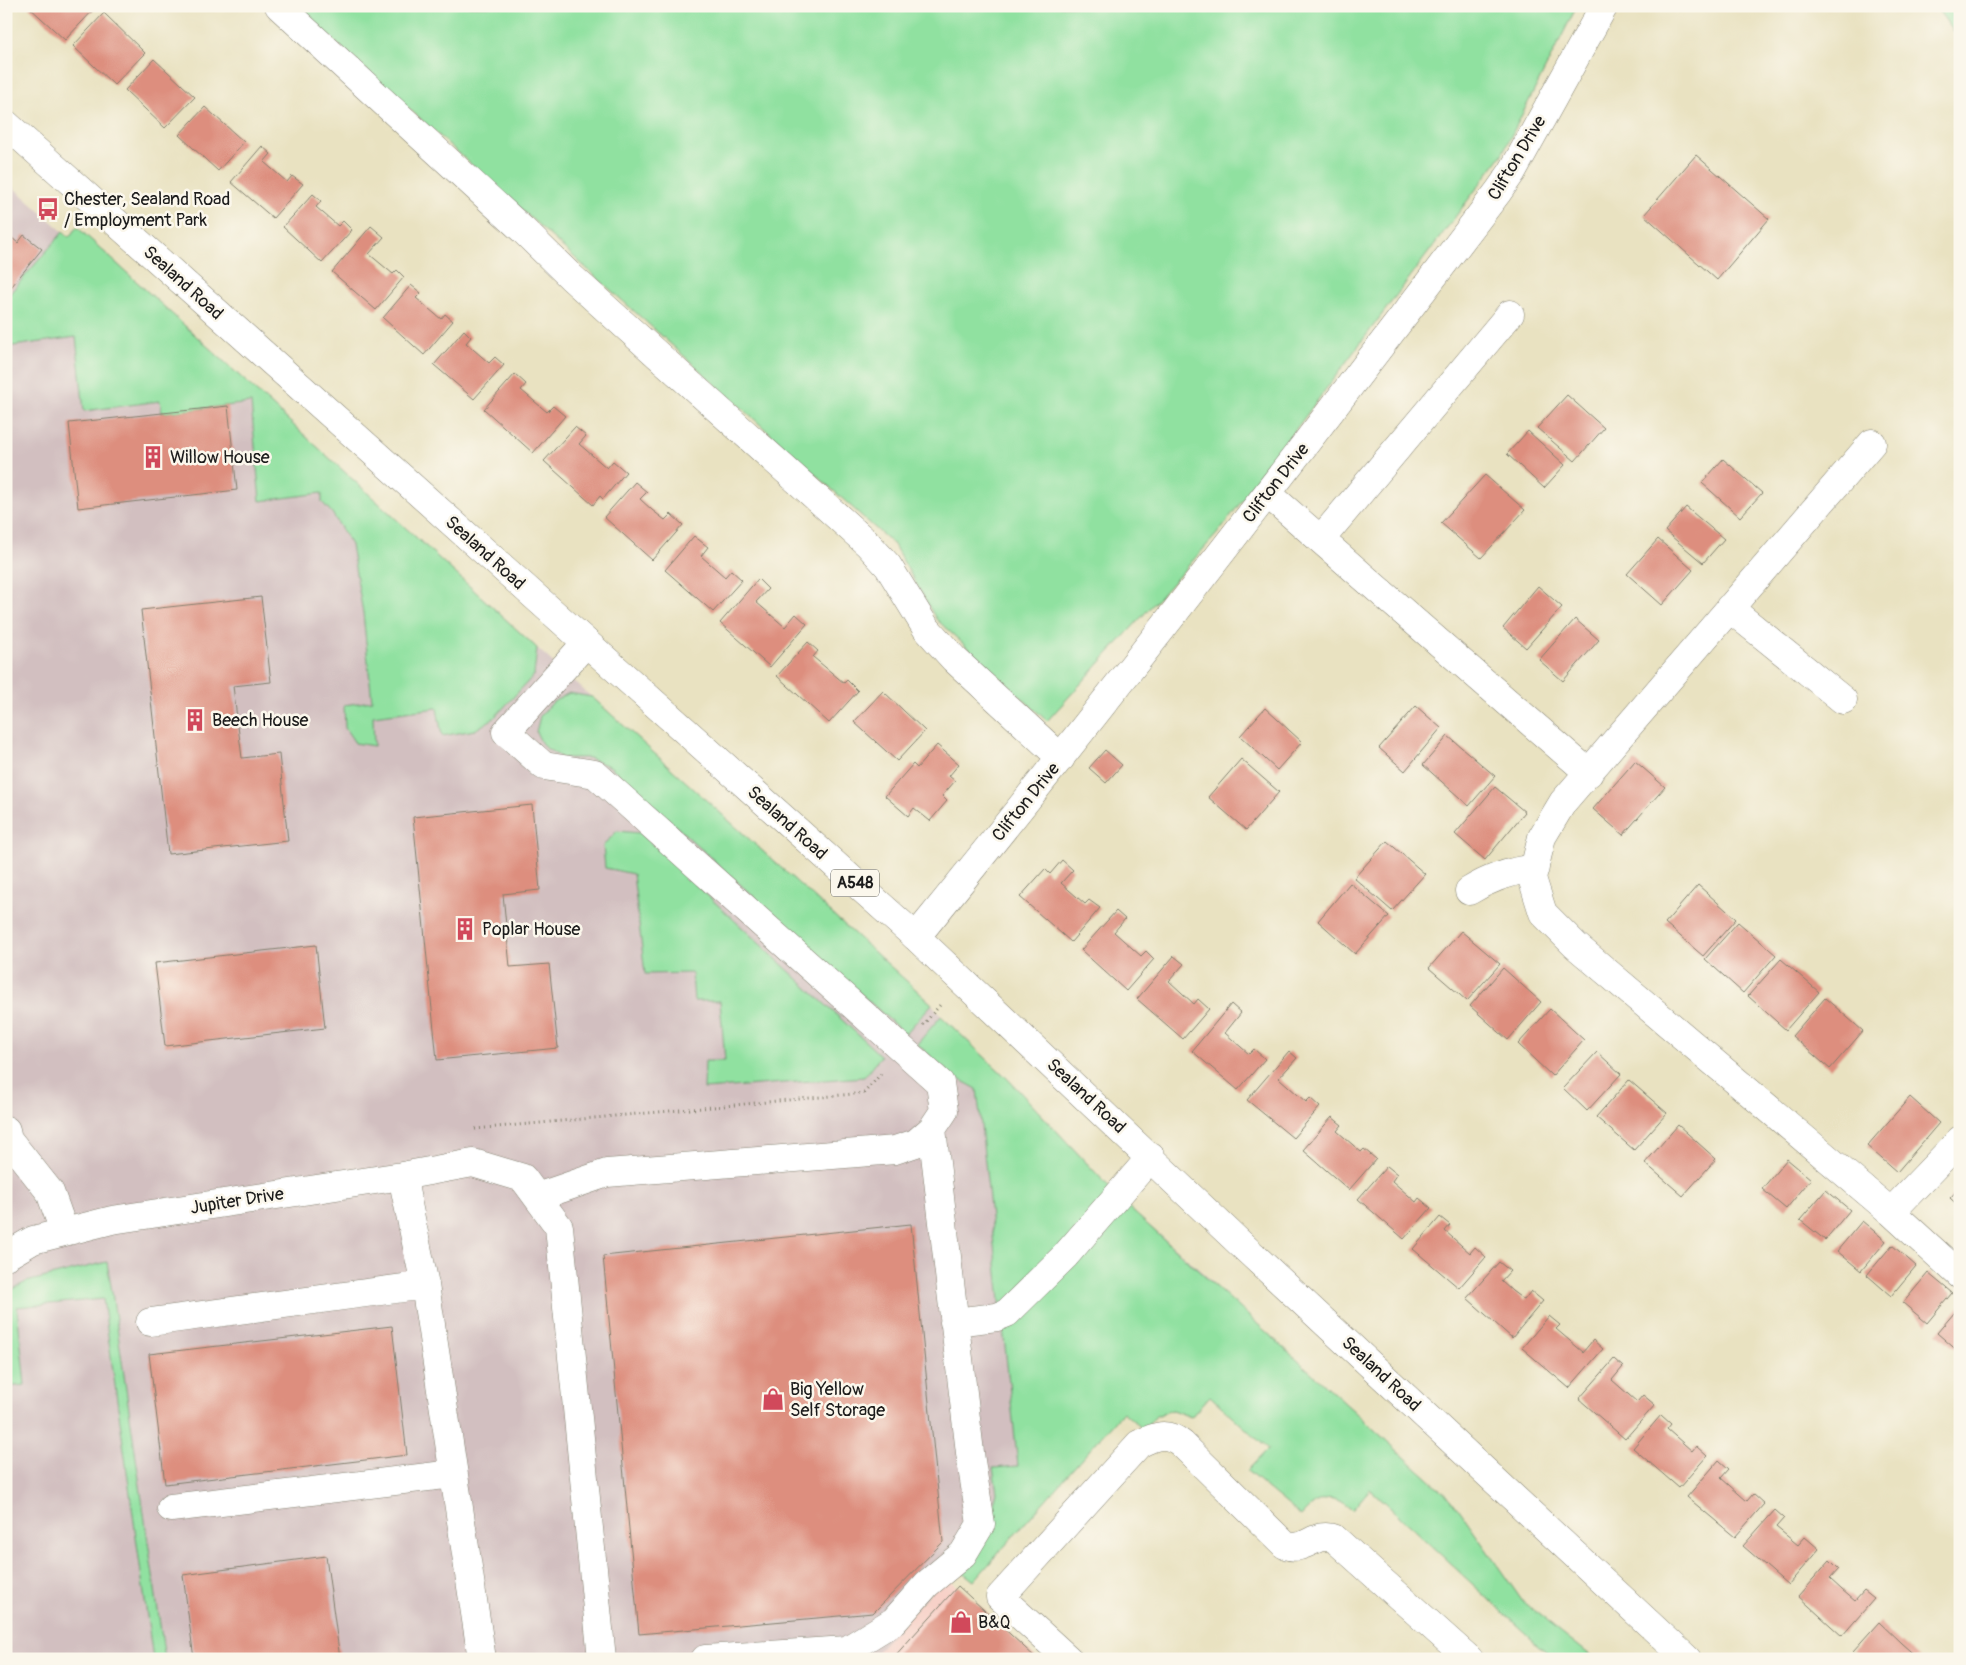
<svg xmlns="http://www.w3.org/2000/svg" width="1966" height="1665" font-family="Pangolin,sans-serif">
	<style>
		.built { fill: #f7d1c8 }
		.industrial { fill: #d2bfc0 }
		.green { fill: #90e1a0; stroke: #567e5e }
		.building { fill: #dd8e7e }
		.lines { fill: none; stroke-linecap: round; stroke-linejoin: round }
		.minor-casing { stroke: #827f6e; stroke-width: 29 }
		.major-casing { stroke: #827f6e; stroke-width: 29 }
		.path { stroke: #827f6e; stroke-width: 3; stroke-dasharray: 1 4; stroke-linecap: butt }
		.minor { stroke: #fff; stroke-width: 28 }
		.major { stroke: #fff; stroke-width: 28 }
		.labels { text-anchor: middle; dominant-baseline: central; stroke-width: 5; stroke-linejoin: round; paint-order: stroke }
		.shield { fill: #fbf7ec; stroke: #5f5e5a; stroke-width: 1 }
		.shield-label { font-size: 16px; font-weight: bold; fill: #1c1c1c }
		.street-label { font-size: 18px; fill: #1c1c1c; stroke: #fbf7ec }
		.poi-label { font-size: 18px; fill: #1c1c1c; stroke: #fbf7ec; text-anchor: start }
	</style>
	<rect width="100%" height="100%" fill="#fbf7ec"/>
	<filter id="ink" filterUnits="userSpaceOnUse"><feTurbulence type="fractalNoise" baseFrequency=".02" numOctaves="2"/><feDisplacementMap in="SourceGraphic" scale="10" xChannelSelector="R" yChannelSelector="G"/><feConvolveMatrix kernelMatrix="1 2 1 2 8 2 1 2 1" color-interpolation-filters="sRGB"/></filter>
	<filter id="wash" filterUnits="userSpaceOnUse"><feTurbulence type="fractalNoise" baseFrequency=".0096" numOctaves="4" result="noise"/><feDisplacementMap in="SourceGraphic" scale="20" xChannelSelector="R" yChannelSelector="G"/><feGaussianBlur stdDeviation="1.12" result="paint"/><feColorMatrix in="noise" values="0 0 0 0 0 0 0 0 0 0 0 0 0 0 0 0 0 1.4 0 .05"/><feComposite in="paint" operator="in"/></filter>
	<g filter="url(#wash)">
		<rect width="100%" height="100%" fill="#e9e2c1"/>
		<!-- built -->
		<path class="built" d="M946,1576L1037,1659H870Z"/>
		<!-- industrial -->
		<path class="industrial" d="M6,181L69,237L77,227L537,648L932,1004L941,1016L1007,1078L1127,1206L1212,1281L870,1659H6Z"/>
		<!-- green -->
		<path class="green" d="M295,6H1577L1501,156L1217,534L1047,721L936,619L894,545Z
			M1935,6H1960V40Z
			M77,227L537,648L534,675L494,718L475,730L442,736L437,708L373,716L374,746L355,743L345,728L344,705L372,701L363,613L351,545L332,513L322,502V493L260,501L251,403L162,413L160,401L84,411L76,337L6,347V298L63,232L69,237Z
			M569,693L592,697L932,1004L905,1034L611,767L589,758H562L543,746L536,732L540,716L553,702Z
			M617,831L640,833L881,1056L864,1077L704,1089L705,1061H725L720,1001H694L692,973L645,974L633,874L605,868L603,846Z
			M941,1016L1007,1078L1127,1206L1451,1499L1523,1602L1595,1659H1553L1370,1489L1352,1510C1331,1491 1318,1497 1301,1516L1247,1471L1268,1449L1210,1396L1191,1417L1172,1410L1156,1416L1144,1430L1123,1412L974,1581L956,1567L991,1514L997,1492L993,1468L1018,1466L977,1089L953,1076L917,1044Z
			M107,1262L112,1292L165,1659H153L103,1299L17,1307L25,1385L6,1387V1293L26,1282Z"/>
		<g id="blocks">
			<!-- building -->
			<path class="building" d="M28,6H97L65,40Z
				M104,13L145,53L114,85L73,46Z
				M154,59L195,97L165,128L125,90Z
				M205,107L244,142L218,171L179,135Z
				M262,146L271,154L264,162L287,182L292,176L303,184L273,218L231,182Z
				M1696,155L1769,219L1717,280L1644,215Z
				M313,194L321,201L316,207L338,226L343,221L352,230L322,263L283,227Z
				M371,226L384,237L369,254L393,274L397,270L404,277L376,310L332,272Z
				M6,233L18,243L24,235L42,249L8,291L6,290Z
				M411,285L421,293L416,298L441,319L445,314L453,321L424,355L383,318Z
				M464,330L471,337L466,343L489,363L495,357L504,365L474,399L434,365Z
				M515,374L526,384L521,390L547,412L553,406L565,416L533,453L484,409Z
				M1567,395L1604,428L1575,461L1537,428Z
				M228,406L237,490L78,508L69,423Z
				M575,427L586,436L579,444L607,468L613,461L626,472L603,499L600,496L593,505L544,461Z
				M1528,431L1565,465L1544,488L1507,454Z
				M1723,459L1762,493L1740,517L1702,483Z
				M1485,475L1525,510L1481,558L1441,523Z
				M635,482L647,492L640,499L652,510L665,520L671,514L683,525L652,560L604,517Z
				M1686,507L1724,539L1703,563L1665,531Z
				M694,536L708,547L701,556L725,577L731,570L742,580L713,612L665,570Z
				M1658,539L1693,570L1662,605L1627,574Z
				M758,579L768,589L756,602L785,627L796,614L807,624L770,667L720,623Z
				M1538,586L1562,607L1526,648L1503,628Z
				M261,597L271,682L233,686L242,758L279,754L288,841L168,854L141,610Z
				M1575,619L1599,640L1563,681L1539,660Z
				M808,642L818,651L813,657L844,683L847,680L858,691L829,723L777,676Z
				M883,691L925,731L897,761L854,722Z
				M1416,706L1441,728L1405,771L1379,748Z
				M1265,708L1302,742L1277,770L1240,736Z
				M1448,736L1495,776L1469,806L1423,765Z
				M937,745L959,764L949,776L955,781L942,796L947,801L930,821L914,808L908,816L885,796L913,764L917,768Z
				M1105,750L1122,765L1106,783L1089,768Z
				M1241,759L1279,792L1246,830L1208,797Z
				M1635,761L1665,787L1623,835L1593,809Z
				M1495,787L1525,812L1485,860L1455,834Z
				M532,805L540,890L503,894L510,967L549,964L558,1048L437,1060L413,817Z
				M1387,841L1425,874L1392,911L1354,878Z
				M1062,860L1073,870L1061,883L1085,904L1089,900L1100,908L1071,942L1020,897L1045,869L1050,874Z
				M1350,883L1389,916L1355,954L1318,921Z
				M1698,885L1736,919L1703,956L1665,923Z
				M1116,911L1125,919L1114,932L1141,956L1146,951L1154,959L1126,991L1081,950Z
				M1738,922L1776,955L1743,993L1705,959Z
				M1461,931L1500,964L1467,1001L1429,968Z
				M316,945L325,1028L165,1046L155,963Z
				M1174,956L1184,964L1169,981L1194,1004L1198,999L1209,1009L1183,1039L1137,999Z
				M1781,959L1819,992L1786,1030L1748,996Z
				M1503,968L1541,1002L1508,1040L1470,1006Z
				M1825,998L1863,1031L1830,1069L1792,1036Z
				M1231,1004L1241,1013L1225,1033L1249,1054L1254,1049L1265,1059L1238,1090L1192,1051Z
				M1550,1009L1584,1040L1552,1076L1518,1044Z
				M1289,1051L1297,1058L1279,1078L1306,1102L1310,1098L1320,1107L1293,1138L1247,1100Z
				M1597,1052L1621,1074L1587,1111L1563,1088Z
				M1629,1080L1667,1113L1634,1150L1596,1117Z
				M1910,1097L1939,1123L1897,1172L1867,1146Z
				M1332,1117L1342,1125L1337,1131L1361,1152L1364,1149L1376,1159L1349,1190L1303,1150Z
				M1678,1125L1716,1159L1683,1196L1645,1163Z
				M1787,1159L1811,1179L1786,1209L1762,1189Z
				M1387,1166L1397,1174L1392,1181L1416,1202L1419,1198L1431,1208L1404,1239L1358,1199Z
				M1960,1187V1207L1950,1198Z
				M1826,1190L1850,1210L1825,1240L1800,1220Z
				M1440,1217L1450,1225L1445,1231L1470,1253L1475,1247L1486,1257L1459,1288L1413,1249Z
				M1862,1221L1886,1241L1861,1271L1837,1251Z
				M911,1224L943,1542L873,1613L639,1634L603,1256Z
				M1892,1245L1916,1266L1891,1296L1867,1275Z
				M1499,1262L1510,1271L1501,1281L1512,1291L1524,1300L1531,1291L1543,1301L1512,1338L1467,1298Z
				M1928,1273L1952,1293L1927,1323L1903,1303Z
				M1960,1306V1353L1937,1333Z
				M1549,1316L1560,1325L1556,1329L1583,1352L1593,1340L1603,1349L1569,1388L1522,1348Z
				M392,1326L407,1455L165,1484L149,1354Z
				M1614,1359L1623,1367L1612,1380L1637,1402L1643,1395L1655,1405L1625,1439L1579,1399Z
				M1661,1415L1671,1424L1667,1429L1692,1451L1696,1446L1707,1456L1679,1488L1633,1448Z
				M1719,1460L1729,1469L1721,1478L1747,1501L1753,1494L1764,1504L1735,1537L1687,1497Z
				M1775,1510L1784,1518L1776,1527L1798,1545L1805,1537L1819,1549L1788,1585L1743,1546Z
				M326,1556L340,1659H194L183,1575Z
				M1830,1560L1839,1569L1830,1579L1842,1590L1855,1601L1864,1591L1874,1599L1842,1636L1798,1596Z
				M958,1586L1037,1659H892Z
				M1879,1622L1901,1643L1919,1659H1862L1853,1651Z"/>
		</g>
	</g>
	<g filter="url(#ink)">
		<use href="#blocks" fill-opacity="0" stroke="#827f6e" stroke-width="1"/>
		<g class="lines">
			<defs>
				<path id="minor" d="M279,6L523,230L571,277L868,544L888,566L926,628L954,659L1061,758
					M1872,443L1563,802L1542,837L1532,878L1543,913L1575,945L1891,1212L1960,1275
					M1268,494L1589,773
					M1321,539L1510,314
					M1729,608L1843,700
					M1469,891C1490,878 1510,871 1535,868
					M916,937C1115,693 1307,443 1498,192L1512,172L1604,6
					M6,1130L8,1139L50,1192L64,1231
					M402,1176L425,1285L482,1659
					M537,1197L607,1173L895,1150L916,1143L932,1129L944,1111L940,1083L595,774L544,766L506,732L586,643
					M1891,1212L1960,1140
					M6,1256L33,1240L112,1220L402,1176L473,1163L523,1178L559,1227L602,1659
					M150,1322L425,1285
					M954,1322L997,1317L1007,1313L1065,1256L1151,1157
					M171,1508L453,1474
					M705,1659L847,1650L894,1621L927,1584L963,1554L981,1524L971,1461L932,1129
					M1068,1659L1000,1597L1139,1444C1155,1436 1167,1431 1182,1444L1285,1545C1306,1553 1315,1530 1335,1539L1469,1659"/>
				<path id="major" d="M6,124L916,937L1244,1247L1687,1659"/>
			</defs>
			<!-- minor casing -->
			<use href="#minor" class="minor-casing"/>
			<!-- major casing -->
			<use href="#major" class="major-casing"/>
			<!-- path -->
			<path class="path" d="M923,1025L940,1005
				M475,1129L864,1093L881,1074"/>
			<!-- minor -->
			<use href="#minor" class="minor"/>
			<!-- major -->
			<use href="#major" class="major"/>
		</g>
	</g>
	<!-- icons -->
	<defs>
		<symbol id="bus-bare" viewBox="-9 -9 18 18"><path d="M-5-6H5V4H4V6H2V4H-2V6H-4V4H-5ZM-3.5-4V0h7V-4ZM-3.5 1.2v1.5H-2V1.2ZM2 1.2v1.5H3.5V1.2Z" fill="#d1495b" stroke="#fbf7ec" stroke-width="2.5" paint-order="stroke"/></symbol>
		<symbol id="building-bare" viewBox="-9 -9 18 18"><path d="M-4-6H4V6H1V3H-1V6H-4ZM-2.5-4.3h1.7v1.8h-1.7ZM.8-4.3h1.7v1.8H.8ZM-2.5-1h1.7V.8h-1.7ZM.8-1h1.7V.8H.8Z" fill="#d1495b" stroke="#fbf7ec" stroke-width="2.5" paint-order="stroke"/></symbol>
		<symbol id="shop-bare" viewBox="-9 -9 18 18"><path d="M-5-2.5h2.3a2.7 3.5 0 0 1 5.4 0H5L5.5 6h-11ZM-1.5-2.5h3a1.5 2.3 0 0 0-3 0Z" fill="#d1495b" stroke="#fbf7ec" stroke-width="2.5" paint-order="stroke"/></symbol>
	</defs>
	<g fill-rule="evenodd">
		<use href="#bus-bare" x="32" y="193" width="32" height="32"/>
		<use href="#building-bare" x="137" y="441" width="32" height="32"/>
		<use href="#building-bare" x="179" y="704" width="32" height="32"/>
		<use href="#building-bare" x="449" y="913" width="32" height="32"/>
		<use href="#shop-bare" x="757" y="1383" width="32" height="32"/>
		<use href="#shop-bare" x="945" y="1606" width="32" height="32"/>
	</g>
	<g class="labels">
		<!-- shield labels -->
		<rect class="shield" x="831" y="869.5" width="48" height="27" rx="4"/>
		<g class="shield-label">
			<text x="855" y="883">A548</text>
		</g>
		<!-- street labels -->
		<g class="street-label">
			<text transform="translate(1517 158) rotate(-59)">Clifton Drive</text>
			<text transform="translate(183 283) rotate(42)">Sealand Road</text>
			<text transform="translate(1276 483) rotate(-52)">Clifton Drive</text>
			<text transform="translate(485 553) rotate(42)">Sealand Road</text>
			<text transform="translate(1026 802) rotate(-51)">Clifton Drive</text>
			<text transform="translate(787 823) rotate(42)">Sealand Road</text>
			<text transform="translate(1086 1096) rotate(43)">Sealand Road</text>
			<text transform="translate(237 1201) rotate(-9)">Jupiter Drive</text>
			<text transform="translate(1381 1374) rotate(43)">Sealand Road</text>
		</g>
		<!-- poi labels -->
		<g class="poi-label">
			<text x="64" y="199">Chester, Sealand Road<tspan x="64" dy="21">/ Employment Park</tspan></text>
			<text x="170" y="457">Willow House</text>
			<text x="212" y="720">Beech House</text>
			<text x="482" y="929">Poplar House</text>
			<text x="790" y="1389">Big Yellow<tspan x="790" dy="21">Self Storage</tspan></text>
			<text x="978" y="1622">B&amp;Q</text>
		</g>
	</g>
	<!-- margin -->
	<rect width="1966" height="1665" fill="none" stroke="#fbf7ec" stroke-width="25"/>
</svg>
